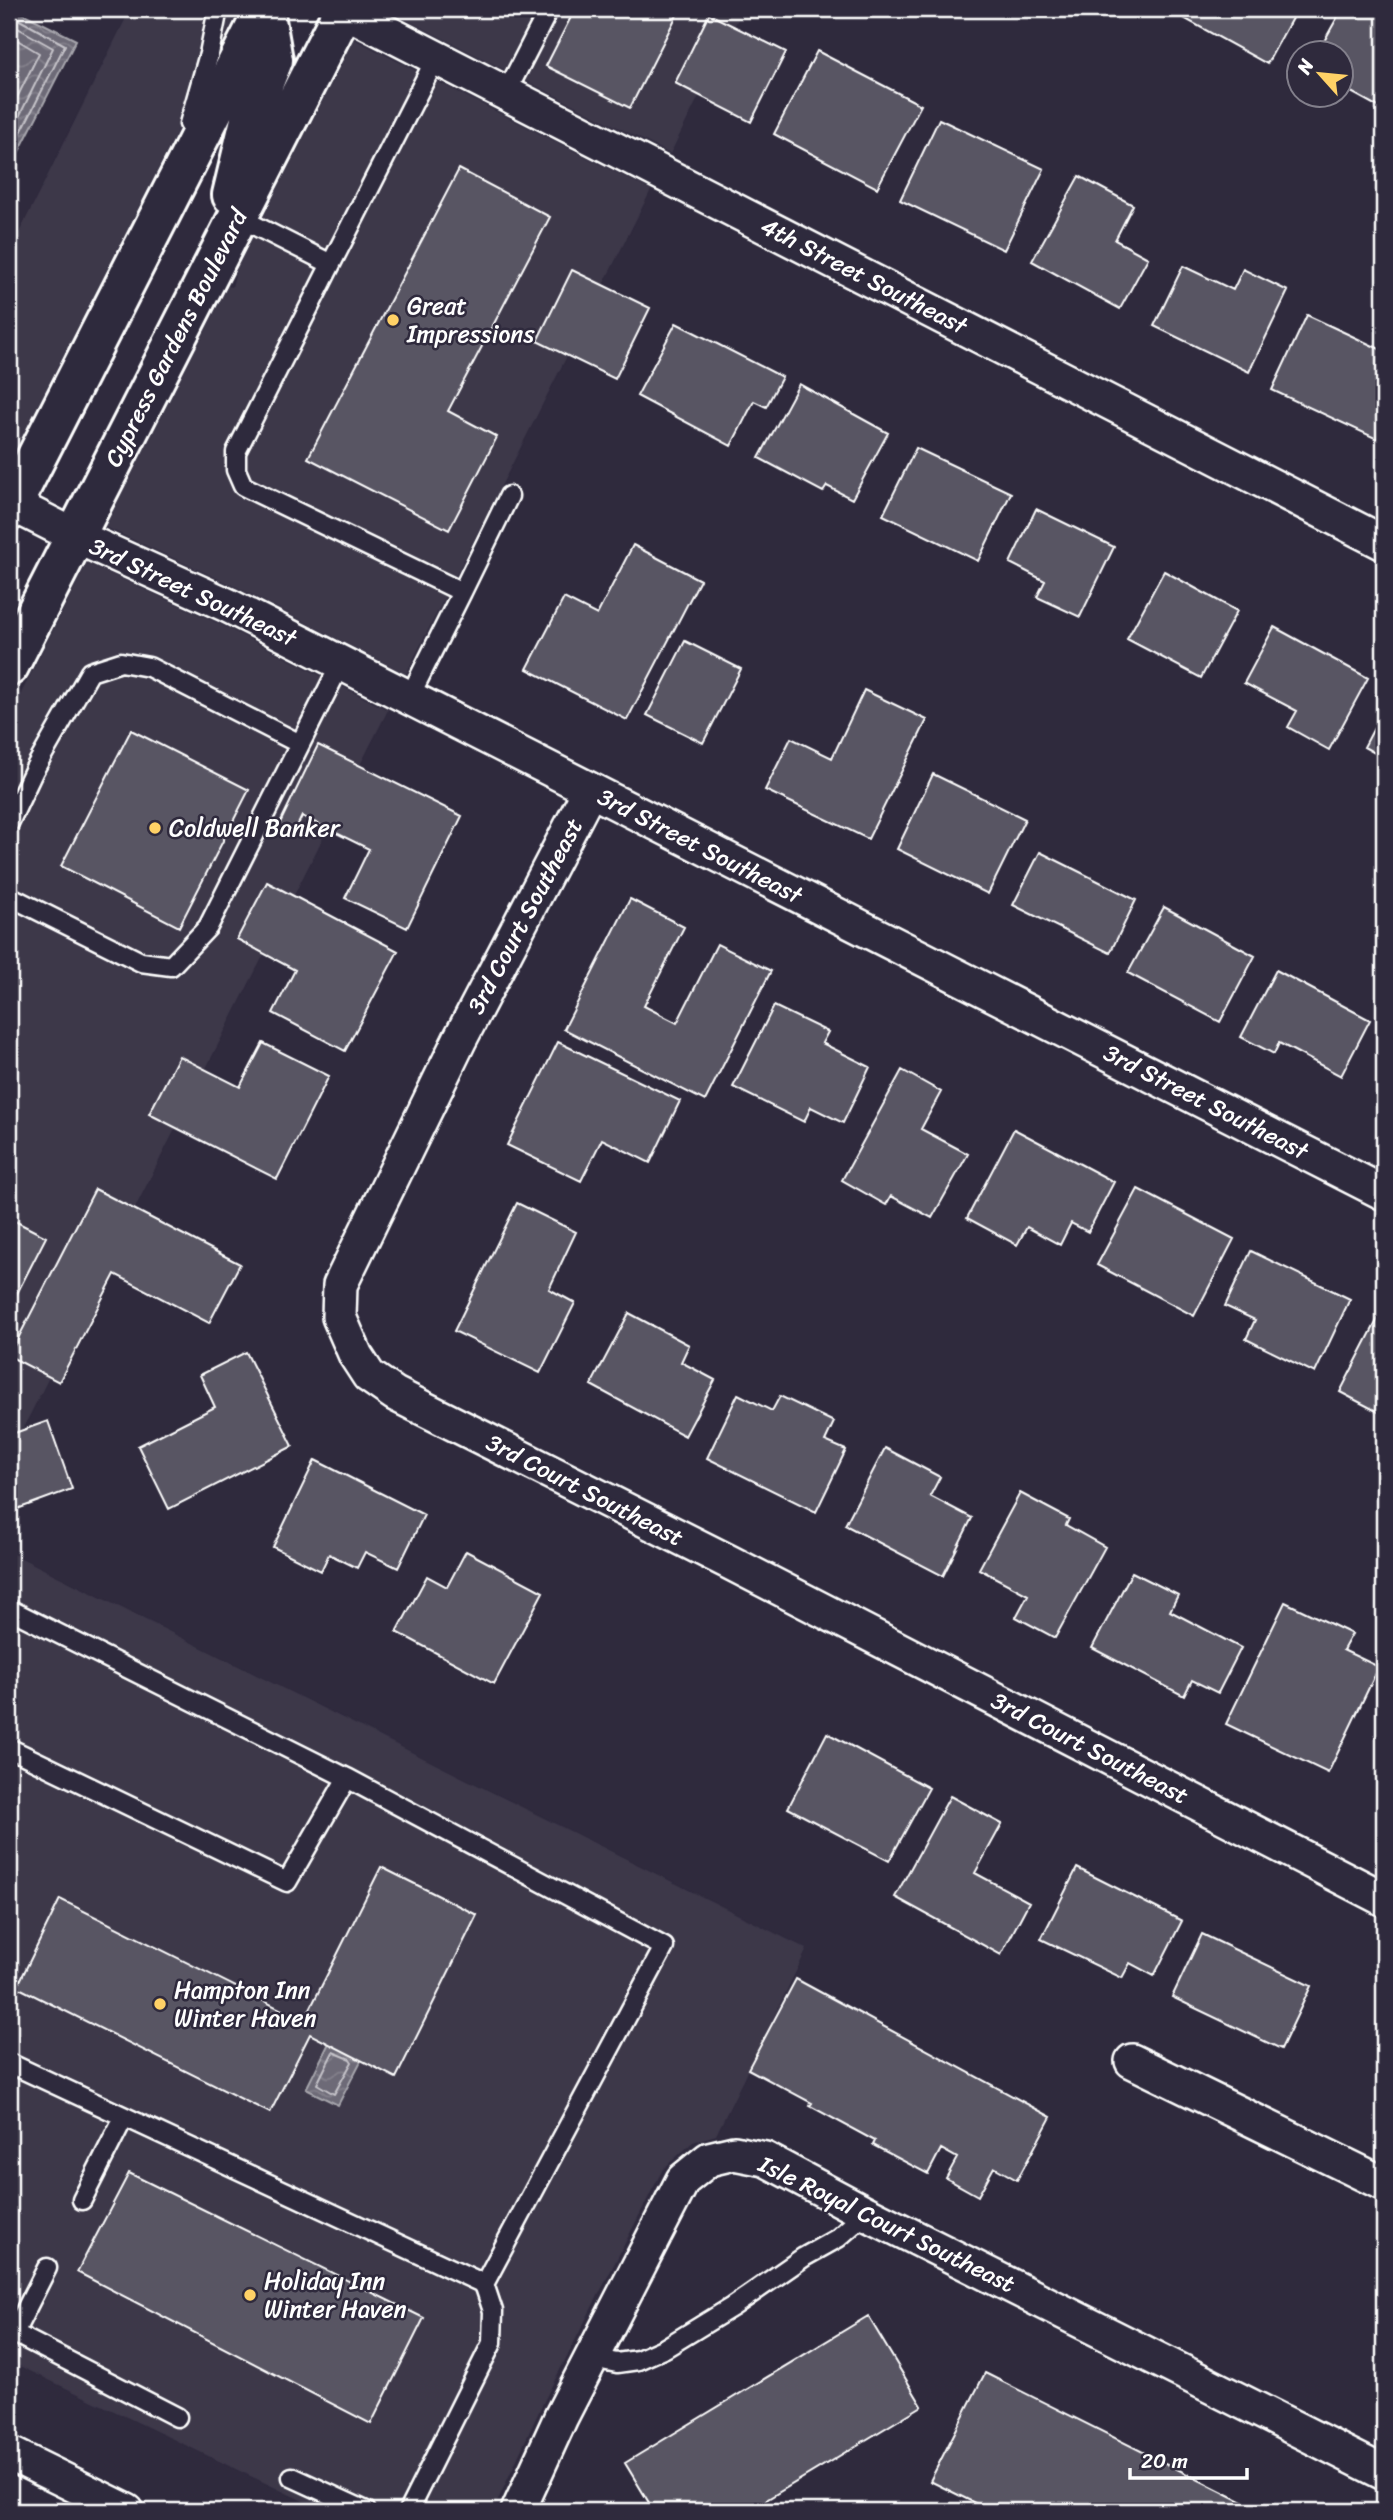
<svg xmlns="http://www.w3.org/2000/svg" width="1393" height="2520" font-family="Sriracha,sans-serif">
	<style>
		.built { fill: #3c3749 }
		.water { fill: url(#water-waves); stroke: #a7a6ad; stroke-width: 2 }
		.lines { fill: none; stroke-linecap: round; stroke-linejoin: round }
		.shore { stroke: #c5c3c9; stroke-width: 2 }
		.building { fill: #595564; stroke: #fff; stroke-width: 2 }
		.service-casing { stroke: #fff; stroke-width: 23 }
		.minor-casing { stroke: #fff; stroke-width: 38 }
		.primary-casing { stroke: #fff; stroke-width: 44 }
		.service { stroke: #2f2a3d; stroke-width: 18 }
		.minor { stroke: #2f2a3d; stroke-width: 33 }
		.primary { stroke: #2f2a3d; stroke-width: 38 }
		.poi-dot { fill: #ffd166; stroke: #2f2a3d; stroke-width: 2.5 }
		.labels { text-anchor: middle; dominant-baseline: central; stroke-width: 5; stroke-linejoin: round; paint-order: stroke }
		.street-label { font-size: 24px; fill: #fff; stroke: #2f2a3d }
		.poi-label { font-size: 24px; fill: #fff; stroke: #2f2a3d; text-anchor: start }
	</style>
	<defs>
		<pattern id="water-waves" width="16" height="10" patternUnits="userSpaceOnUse" patternTransform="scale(1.75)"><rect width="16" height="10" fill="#6d6a77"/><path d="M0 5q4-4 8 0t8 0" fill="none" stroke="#83808b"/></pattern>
	</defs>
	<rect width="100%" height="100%" fill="#2f2a3d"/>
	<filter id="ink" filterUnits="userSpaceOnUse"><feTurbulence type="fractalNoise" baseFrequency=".0143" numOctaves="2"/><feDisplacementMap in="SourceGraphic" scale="14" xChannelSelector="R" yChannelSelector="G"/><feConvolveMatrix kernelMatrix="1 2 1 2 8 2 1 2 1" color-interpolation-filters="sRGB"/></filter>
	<g filter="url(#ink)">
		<!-- built -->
		<path class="built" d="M123,9L239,10L9,462V253L129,12Z
			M385,9H743L670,154Z
			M354,39L651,190L406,674L236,587L105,527L228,286L232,287L236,270Z
			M87,563L218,623L388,710L9,1456V717Z
			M9,1552L807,1949L716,2135L693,2142L663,2169L541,2407L493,2511H324L9,2361Z"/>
		<!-- water -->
		<path class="water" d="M9,9H14L76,40L9,171Z
			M330,2041L363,2057L338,2105L306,2089Z"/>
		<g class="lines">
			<!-- shore -->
			<path class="shore" d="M9,23L53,48L9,137
				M9,35L39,53L9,114
				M9,156L65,45L16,18L13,9
				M333,2052L350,2059L352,2062L334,2094L317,2084Z"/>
		</g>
		<!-- building -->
		<path class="building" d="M575,9H680L630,108L546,66Z
			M1173,9H1297L1267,64L1171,11Z
			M1342,9H1372L1384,15V110L1340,86V52H1318Z
			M709,14L786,52L751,122L675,83Z
			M817,51L921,105L877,188L774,134Z
			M939,119L1044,169L1004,250L900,200Z
			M459,169L550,217L448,411L497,437L449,530L308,458Z
			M1079,176L1133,205L1115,240L1148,258L1120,309L1032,261Z
			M1183,266L1233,290L1243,269L1288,291L1249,372L1154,326Z
			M572,270L650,308L615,379L537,341Z
			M1307,315L1384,351V423L1377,439L1272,390Z
			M676,323L782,377L766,407L754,401L731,446L637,396Z
			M799,384L888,433L852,499L827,486L823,492L759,458Z
			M916,448L1011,493L978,561L883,515Z
			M1036,509L1114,547L1080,617L1037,597L1045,581L1010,563Z
			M633,545L700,580L627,720L527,669L564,598L597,615Z
			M1164,571L1237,611L1201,678L1127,639Z
			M1274,627L1368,678L1329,750L1288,727L1297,711L1244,683Z
			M685,641L741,669L703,743L647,715Z
			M864,690L927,720L868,839L765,790L791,738L832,758Z
			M1384,709V777L1376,773L1384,758L1364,747Z
			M131,730L249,790L179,927L61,866Z
			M318,745L462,816L407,928L345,898L369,849L302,816L293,835L278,827Z
			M933,774L1025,819L988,894L897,849Z
			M1040,852L1136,900L1110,953L1013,905Z
			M267,882L398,951L345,1051L273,1013L295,970L237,939Z
			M630,899L684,927L644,1006L677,1023L717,944L771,971L705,1101L564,1029Z
			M1164,907L1255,956L1220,1022L1128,973Z
			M1276,970L1370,1020L1341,1076L1279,1043L1274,1054L1241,1037Z
			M774,1006L828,1032L822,1043L870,1067L843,1123L811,1107L804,1122L733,1087Z
			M558,1042L680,1101L650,1163L602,1139L581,1181L507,1145Z
			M263,1043L329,1076L277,1179L149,1114L179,1056L240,1087Z
			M902,1070L941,1092L921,1129L968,1154L932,1218L891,1196L886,1205L842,1180Z
			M1014,1129L1114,1182L1088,1232L1071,1223L1060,1245L1027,1227L1017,1245L967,1218Z
			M95,1189L240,1264L209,1323L115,1274L59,1382L9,1356Z
			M1138,1189L1234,1239L1194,1316L1097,1265Z
			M517,1203L576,1232L549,1289L575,1303L540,1373L454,1331Z
			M9,1218L46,1237L9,1309Z
			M1251,1251L1350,1299L1315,1373L1246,1339L1255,1320L1225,1306Z
			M1383,1309L1384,1310V1415L1340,1392Z
			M629,1313L689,1345L681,1362L715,1380L685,1436L591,1385Z
			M246,1352L293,1446L169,1509L138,1446L215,1407L200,1375Z
			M738,1394L772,1411L780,1396L834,1422L825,1441L846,1450L816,1512L707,1458Z
			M48,1421L72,1489L9,1512V1435Z
			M885,1448L940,1477L930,1496L972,1518L943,1576L845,1525Z
			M315,1460L424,1515L398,1568L365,1552L357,1568L329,1554L321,1571L273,1547Z
			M1020,1493L1069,1519L1066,1525L1105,1547L1055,1638L1016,1617L1028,1595L979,1569Z
			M466,1551L543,1592L494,1684L397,1632L427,1576L447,1587Z
			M1132,1572L1178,1595L1170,1611L1241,1648L1218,1693L1192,1680L1184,1696L1092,1648Z
			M1285,1602L1352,1634L1343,1650L1379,1667L1328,1773L1226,1724Z
			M827,1733L929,1788L889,1861L788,1808Z
			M950,1796L1002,1824L975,1873L1029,1902L1001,1955L895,1897Z
			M381,1867L477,1915L396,2078L310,2034L270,2113L17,1987L60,1899L304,2021Z
			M1077,1868L1182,1921L1154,1976L1130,1963L1122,1978L1041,1939Z
			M1202,1934L1311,1986L1281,2049L1172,1997Z
			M796,1979L1051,2117L1017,2180L994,2167L978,2196L946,2178L957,2158L941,2149L928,2174L873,2145L875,2141L810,2106L812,2103L748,2069Z
			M129,2173L424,2318L371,2424L77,2272Z
			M868,2316L922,2406L748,2511H654L625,2463Z
			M985,2373L1251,2506L1248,2511H991L930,2481Z"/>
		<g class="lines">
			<defs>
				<path id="service" d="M506,93L549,9
					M189,124L209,54L218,9
					M238,217L331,264L436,58
					M331,264L236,452V470L243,486L462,592L409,698
					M462,592L509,496
					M9,823L34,770L90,672L121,662L149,667L300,744
					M9,896L141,962L171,966L208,927L341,663
					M9,1609L347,1778L287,1882L9,1748
					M347,1778L664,1947L484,2284
					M9,2063L484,2284L493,2311L492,2343L408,2511
					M82,2200L124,2117
					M9,2331L14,2333L47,2268
					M14,2333L177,2417
					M592,2358L617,2363L638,2360L665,2348L732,2307L804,2257L838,2238L866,2213
					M292,2477L366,2511"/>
				<path id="minor" d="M343,10L1384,543
					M12,504L75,536L227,605L1384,1193
					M590,790L460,1039L340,1285L339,1317L356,1356L369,1376L395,1394L729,1562L1384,1899
					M1132,2061L1384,2184
					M9,2453L127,2511
					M518,2511L561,2417L683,2180L709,2159L734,2153L765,2159L866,2213L1384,2473"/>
				<path id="primary" d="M232,195L252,112L273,60L264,9
					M9,511L265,9
					M9,666L344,9"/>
			</defs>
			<!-- service casing -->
			<use href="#service" class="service-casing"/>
			<!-- minor casing -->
			<use href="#minor" class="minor-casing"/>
			<!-- primary casing -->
			<use href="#primary" class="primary-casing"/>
			<!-- service -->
			<use href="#service" class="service"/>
			<!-- minor -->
			<use href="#minor" class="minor"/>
			<!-- primary -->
			<use href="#primary" class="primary"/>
		</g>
	</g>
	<!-- markers -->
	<g class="poi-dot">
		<circle cx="393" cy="320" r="7"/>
		<circle cx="155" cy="828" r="7"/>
		<circle cx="160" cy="2004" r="7"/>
		<circle cx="250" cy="2295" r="7"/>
	</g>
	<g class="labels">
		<!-- street labels -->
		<g class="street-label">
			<text transform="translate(864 276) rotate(27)">4th Street Southeast</text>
			<text transform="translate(176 338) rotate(-63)">Cypress Gardens Boulevard</text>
			<text transform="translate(193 592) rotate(25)">3rd Street Southeast</text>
			<text transform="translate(700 846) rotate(27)">3rd Street Southeast</text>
			<text transform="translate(525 916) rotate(-62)">3rd Court Southeast</text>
			<text transform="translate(1206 1102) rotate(27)">3rd Street Southeast</text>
			<text transform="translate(585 1490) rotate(27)">3rd Court Southeast</text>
			<text transform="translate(1090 1748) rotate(27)">3rd Court Southeast</text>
			<text transform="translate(887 2224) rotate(26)">Isle Royal Court Southeast</text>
		</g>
		<!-- poi labels -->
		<g class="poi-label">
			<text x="407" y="306">Great<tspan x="407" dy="28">Impressions</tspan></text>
			<text x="169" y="828">Coldwell Banker</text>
			<text x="174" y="1990">Hampton Inn<tspan x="174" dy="28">Winter Haven</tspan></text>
			<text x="264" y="2281">Holiday Inn<tspan x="264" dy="28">Winter Haven</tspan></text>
		</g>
	</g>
	<!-- margin -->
	<rect width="1393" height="2520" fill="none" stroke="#2f2a3d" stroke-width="35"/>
	<rect x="18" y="18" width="1358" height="2485" fill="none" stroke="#fff" stroke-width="2.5" filter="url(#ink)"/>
	<!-- north arrow -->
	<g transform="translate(1320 74) rotate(297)"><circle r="33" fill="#2f2a3d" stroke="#827f8b" stroke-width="2"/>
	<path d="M0-5L12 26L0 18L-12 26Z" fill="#ffd166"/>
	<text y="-10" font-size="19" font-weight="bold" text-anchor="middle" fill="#ffffff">N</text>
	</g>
	<!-- scale -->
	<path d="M1130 2468v10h117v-10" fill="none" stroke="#ffffff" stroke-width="3.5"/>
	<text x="1141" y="2468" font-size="21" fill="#ffffff" stroke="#2f2a3d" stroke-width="5" paint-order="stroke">20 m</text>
</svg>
